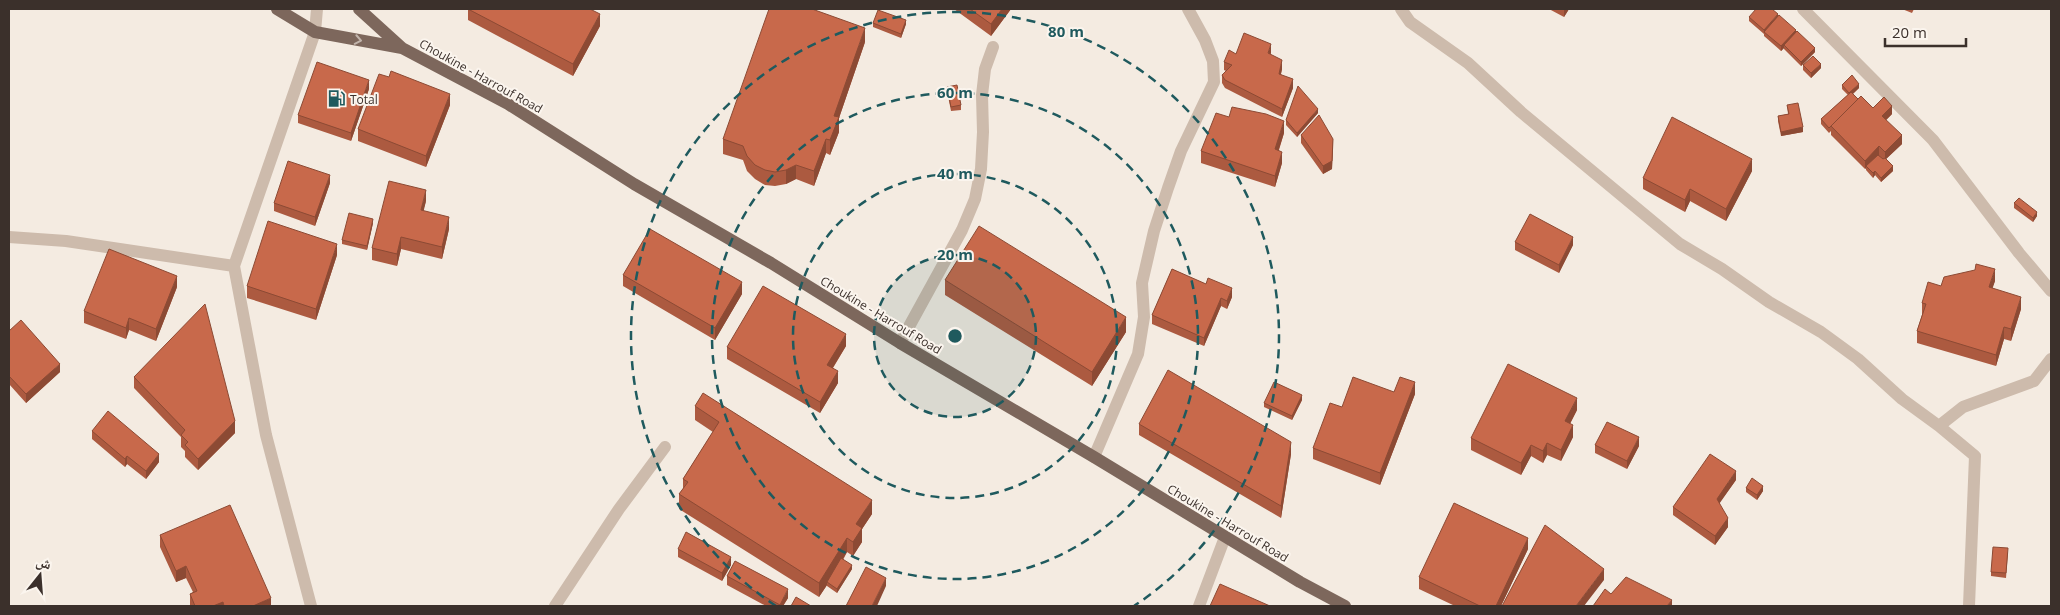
<svg xmlns="http://www.w3.org/2000/svg" width="2060" height="615" font-family="'Open Sans','Noto Naskh Arabic',sans-serif">
	<style>
		.lines { fill: none; stroke-linecap: round; stroke-linejoin: round }
		.street { stroke: #cdbbac; stroke-width: 12 }
		.primary { stroke: #7d675c; stroke-width: 12 }
		.wall { fill: #ac5a40 }
		.shaded-wall { fill: #8c4a34 }
		.building { fill: #c8694b; stroke: #8c4a34 }
		.oneway { stroke: #c2b5ac }
		.ring { fill: none; stroke: #1f5a5e; stroke-width: 2.5; stroke-dasharray: 9 6 }
		.labels { text-anchor: middle; dominant-baseline: central; stroke-width: 4; stroke-linejoin: round; paint-order: stroke }
		.street-label { font-size: 12px; fill: #3b302b; stroke: #fbf5ee }
		.poi-label { font-size: 12px; fill: #3b302b; stroke: #fbf5ee; text-anchor: start }
		.centre { fill: #1f5a5e; stroke: #fbf5ee; stroke-width: 2.5 }
		.ring-label { font-size: 15px; text-anchor: middle; font-weight: bold; fill: #1f5a5e; stroke: #fbf5ee; stroke-width: 4; stroke-linejoin: round; paint-order: stroke }
	</style>
	<rect width="100%" height="100%" fill="#f4ebe1"/>
	<g class="lines">
		<!-- street -->
		<path class="street" d="M1401,9L1410,22L1468,63L1521,112L1680,244L1722,269L1769,302L1821,332L1858,359L1902,399L1939,426L1975,456L1969,606
			M1803,9L1933,140L2019,253L2051,291
			M9,237L66,241L234,266
			M900,343L962,230L975,199L981,169L983,132L982,95L985,69L993,47
			M1939,426L1963,407L2034,381L2051,359
			M1094,457L1138,354L1144,317L1142,283L1154,231L1168,188L1181,151L1214,82L1213,61L1205,40L1188,9
			M311,606L266,435L234,266L315,32L317,9
			M555,606L619,509L665,447
			M1199,606L1225,537"/>
		<!-- primary -->
		<path class="primary" d="M277,9L315,32L402,48
			M359,9L402,48L508,104L634,184L771,263L900,343L1094,457L1300,582L1345,606"/>
	</g>
	<!-- wall -->
	<path class="wall" d="M468,9L600,26L573,76L468,20Z
		M954,9H1011L991,36Z
		M1549,9H1569L1564,17Z
		M1902,9H1914L1912,13Z
		M1749,17L1796,32L1815,52L1801,66L1784,49V48L1781,51L1764,36V34L1749,21Z
		M873,23L906,24L901,38L873,27Z
		M865,42L839,118V132L830,155L826,153L814,186L796,179L786,184L775,186L765,185L755,179L747,171L743,160L723,154V139Z
		M1271,53L1270,54L1282,69L1281,74L1293,88L1282,117L1225,88L1222,83V75L1226,71L1224,70V62L1236,54Z
		M1803,65L1821,68L1811,78L1803,70Z
		M389,77L450,105L426,167L358,141V129Z
		M1842,85L1859,88L1853,94L1858,99L1873,108L1892,114L1886,120L1902,144L1886,159L1893,171L1881,182L1875,175L1873,178L1866,170V168L1865,169L1831,135V131L1829,133L1821,124V119L1848,95L1842,89Z
		M947,87L961,105V110L951,111L947,91Z
		M369,89L351,141L298,123V115Z
		M1787,105L1803,132L1781,136L1778,121V116L1788,114Z
		M1318,113L1297,137L1286,125V120Z
		M1284,133L1279,150L1282,163L1275,187L1201,163V151Z
		M1301,135L1333,148L1332,169L1323,174L1301,143Z
		M1752,171L1726,221L1690,201L1685,212L1643,189V178Z
		M330,183L315,226L274,211V203Z
		M426,201L423,211L449,229L442,259L401,249L397,266L372,260V248Z
		M2014,203L2037,216L2033,222L2014,208Z
		M373,223L367,250L342,244V240Z
		M1515,242L1573,245L1559,273L1515,250Z
		M337,255L316,320L247,298V286Z
		M1172,269L1232,297L1227,309L1221,306L1204,346L1152,324V315Z
		M623,275L742,294L715,340L623,286Z
		M945,280L1126,332L1092,386L945,295Z
		M1995,281L1992,288L2021,309L2011,341L2004,339L1996,366L1917,343V331L1922,315V303L1941,286Z
		M177,287L156,341L129,330L126,339L84,323V311Z
		M9,331L60,372L26,403L9,384Z
		M846,346L833,368L838,383L820,413L727,359V347Z
		M134,377L235,433L198,470L185,457V451L181,447V437L134,388Z
		M1394,392L1415,394L1380,485L1313,459V448L1342,407Z
		M1302,400L1292,420L1264,407V403Z
		M695,406L872,514L862,529V542L853,556L847,552L843,560L852,569L837,593L827,586V585L819,597L679,509V494L683,489V479L713,432L695,420Z
		M1577,410L1570,424L1573,437L1561,461L1547,455L1543,463L1531,456L1521,475L1471,450V438Z
		M1139,424L1291,454L1281,518L1139,435Z
		M92,431L159,462L146,479L127,464L125,467L92,439Z
		M1595,445L1639,446L1627,469L1595,453Z
		M1736,480L1719,503L1728,527L1715,545L1673,515V507Z
		M1746,488L1763,491L1757,500L1746,492Z
		M160,535L271,606H190V594L193,592L186,578L176,582L160,547Z
		M678,549L731,565L722,581L678,557Z
		M1528,549L1501,606H1455L1419,589V577Z
		M2008,552L2006,578L1991,576V572Z
		M727,576L788,598L783,606H766L727,585Z"/>
	<!-- shaded-wall -->
	<path class="shaded-wall" d="M1002,9H1011L991,36V24Z
		M1564,9H1569L1564,17Z
		M600,14V26L573,76V64Z
		M1778,14V18L1764,32V30Z
		M906,20V24L901,38V34Z
		M865,28V42L839,118V132L830,155V140L834,116Z
		M1796,30V34L1784,45V48L1781,51V46Z
		M1271,44V53L1268,62V53Z
		M1815,48V52L1801,66V62Z
		M1282,60V69L1279,82V74Z
		M1821,64V68L1811,78V73Z
		M1293,79V88L1282,117V109Z
		M369,80V89L351,141V133Z
		M1859,84V88L1849,97V93Z
		M450,94V105L426,167V156Z
		M1892,106V114L1882,124V116Z
		M1318,109V113L1297,137V133Z
		M1284,121V133L1275,161V149Z
		M1803,127V132L1781,136V132Z
		M1902,135V144L1885,160V152Z
		M826,139V153L814,186V171Z
		M1333,139L1332,169L1323,174V166Z
		M1879,146V155L1867,167L1866,166V168L1865,169V161Z
		M1282,152V163L1275,187V176Z
		M1752,159V171L1726,221V209Z
		M796,165V179L786,184V170Z
		M1893,166V171L1881,182V178Z
		M1875,171V175L1873,178V173Z
		M330,175V183L315,226V217Z
		M1690,189V201L1685,212V200Z
		M426,190V201L421,222V210Z
		M2037,212V216L2033,222V218Z
		M449,217V229L442,259V247Z
		M373,219V223L367,250V246Z
		M401,237V249L397,266V254Z
		M1573,237V245L1559,273V265Z
		M337,244V255L316,320V309Z
		M1995,269V281L1989,299V287Z
		M177,276V287L156,341V329Z
		M742,282V294L715,340V328Z
		M1232,288V297L1227,309V301Z
		M2021,297V309L2011,341V329Z
		M1221,298V306L1204,346V338Z
		M1126,317V332L1092,386V372Z
		M129,318V330L126,339V328Z
		M2004,327V339L1996,366V355Z
		M846,334V346L827,377V365Z
		M60,364V372L26,403V394Z
		M838,371V383L820,413V402Z
		M1415,382V394L1380,485V473Z
		M1302,395V400L1292,420V416Z
		M1577,398V410L1565,433V421Z
		M235,421V433L198,470V459Z
		M1573,425V437L1561,461V450Z
		M1639,437V446L1627,469V461Z
		M1291,442V454L1281,518V506Z
		M1547,443V455L1543,463V451Z
		M1531,445V456L1521,475V463Z
		M159,454V462L146,479V471Z
		M127,456V464L125,467V459Z
		M1736,471V480L1717,507V499Z
		M1763,486V491L1757,500V495Z
		M872,500V514L862,529V542L853,556V542L856,524Z
		M1728,518V527L1715,545V536Z
		M847,538V552L828,583L827,582V585L819,597V583Z
		M1528,538V549L1501,606H1496Z
		M731,557V565L722,581V573Z
		M852,565V569L837,593V589Z
		M186,566V578L176,582V571Z
		M1604,569V580L1584,606H1576Z
		M886,578V586L877,606H872Z
		M788,589V598L783,606H780Z
		M271,598V606H253Z
		M1672,600V606H1667Z
		M223,602V606H213Z"/>
	<!-- building -->
	<path class="building" d="M468,9H590L600,14L573,64Z
		M769,9H812L865,28L834,116L839,117L830,140L826,139L814,171L796,165L786,170L775,172L765,170L755,165L747,156L743,146L723,139Z
		M970,9H1002L991,24Z
		M1756,9H1772L1778,14L1764,30L1749,17Z
		M878,10L906,20L901,34L873,23Z
		M1779,15L1796,30L1781,46L1764,32Z
		M1797,31L1815,48L1801,62L1784,45Z
		M1244,33L1271,44L1268,53L1282,60L1279,74L1293,79L1282,109L1225,80L1222,75L1232,65L1224,62L1229,50L1236,54Z
		M1813,56L1821,64L1811,73L1803,65Z
		M317,62L369,80L351,133L298,115Z
		M391,71L450,94L426,156L358,129L379,74L389,77Z
		M1852,75L1859,84L1849,93L1842,85Z
		M957,85L961,105L951,107L947,87Z
		M1298,86L1318,109L1297,133L1286,120Z
		M1851,92L1858,99L1829,128L1821,119Z
		M1861,96L1873,108L1884,97L1892,106L1882,116L1902,135L1885,152L1879,146L1865,161L1831,126Z
		M1798,103L1803,127L1781,132L1778,116L1789,114L1787,105Z
		M1232,107L1266,114L1284,121L1275,149L1282,152L1275,176L1201,151L1216,113L1229,117Z
		M1319,115L1333,139L1332,161L1323,166L1301,135Z
		M1672,117L1752,159L1726,209L1690,189L1685,200L1643,178Z
		M1878,155L1883,159L1885,158L1893,166L1881,178L1875,171L1873,173L1866,166Z
		M288,161L330,175L315,217L274,203Z
		M389,181L426,190L421,210L449,217L442,247L401,237L397,254L372,248Z
		M2019,198L2037,212L2033,218L2014,203Z
		M349,213L373,219L367,246L342,240Z
		M1530,214L1573,237L1559,265L1515,242Z
		M268,221L337,244L316,309L247,286Z
		M979,226L1126,317L1092,372L945,280Z
		M650,229L742,282L715,328L623,275Z
		M109,249L177,276L156,329L129,318L126,328L84,311Z
		M1976,264L1995,269L1989,287L2021,297L2011,329L2004,327L1996,355L1917,331L1926,304L1922,303L1928,282L1941,286L1944,277L1975,270Z
		M1172,269L1206,284L1208,278L1232,288L1227,301L1221,298L1204,338L1152,315Z
		M763,286L846,334L827,365L838,371L820,402L727,347Z
		M205,304L235,421L198,459L185,445L188,442L181,435L185,430L134,377Z
		M21,320L60,364L26,394L9,376V331Z
		M1508,364L1577,398L1565,421L1573,425L1561,450L1547,443L1543,451L1531,445L1521,463L1471,438Z
		M1168,370L1291,442L1281,506L1139,424Z
		M1353,377L1394,392L1400,377L1415,382L1380,473L1313,448L1330,403L1342,407Z
		M1274,382L1302,395L1292,416L1264,403Z
		M703,393L872,500L856,524L862,528L853,542L847,538L819,583L679,494L688,482L683,479L719,422L695,406Z
		M108,411L159,454L146,471L127,456L125,459L92,431Z
		M1607,422L1639,437L1627,461L1595,445Z
		M1710,454L1736,471L1717,499L1728,518L1715,536L1673,507Z
		M1752,478L1763,486L1757,495L1746,488Z
		M1454,503L1528,538L1496,606H1480L1419,577Z
		M230,505L271,598L253,606H224L223,602L213,606H195L190,594L197,591L186,566L176,571L160,535Z
		M1545,525L1604,569L1576,606H1502Z
		M686,532L731,557L722,573L678,549Z
		M1993,547L2008,548L2006,573L1991,572Z
		M841,558L852,565L837,589L827,582Z
		M735,561L788,589L780,605L727,576Z
		M866,567L886,578L872,606H846Z
		M1626,577L1672,600L1667,606H1593L1605,589L1611,594Z
		M1220,584L1270,606H1210Z
		M796,597L811,606H791Z"/>
	<!-- one-way arrows -->
	<defs><path id="oneway-chevron" d="M-2-3.5L2.5 0L-2 3.5" fill="none" stroke-width="1.6" stroke-linecap="round" stroke-linejoin="round" transform="scale(1.25)"/></defs>
	<use class="oneway" href="#oneway-chevron" transform="translate(358 40) rotate(11)"/>
	<!-- distance rings -->
	<circle cx="955" cy="336" r="81" fill="#1f5a5e" fill-opacity=".12"/>
	<g class="ring">
		<circle cx="955" cy="336" r="81"/>
		<circle cx="955" cy="336" r="162"/>
		<circle cx="955" cy="336" r="243"/>
		<path d="M776 606A324 324 0 1 1 1134 606"/>
	</g>
	<!-- icons -->
	<defs>
		<symbol id="fuel-bare" viewBox="-9 -9 18 18"><path d="M-5.5-6h7V0h2V4h1.3V-2.5L3-4.5l.8-.8L6-3V5H2.5V1h-1V6h-7ZM-4.2-4.7v3.2H.2V-4.7Z" fill="#1f5a5e" stroke="#fbf5ee" stroke-width="2.5" paint-order="stroke"/></symbol>
	</defs>
	<g fill-rule="evenodd">
		<use href="#fuel-bare" x="324" y="86" width="25" height="25"/>
	</g>
	<g class="labels">
		<!-- street labels -->
		<g class="street-label">
			<text transform="translate(481 76) rotate(29)">Choukine - Harrouf Road</text>
			<text transform="translate(881 315) rotate(31)">Choukine - Harrouf Road</text>
			<text transform="translate(1228 523) rotate(31)">Choukine - Harrouf Road</text>
		</g>
		<!-- poi labels -->
		<g class="poi-label">
			<text x="350" y="99">Total</text>
		</g>
	</g>
	<circle cx="955" cy="336" r="8" class="centre"/>
	<g class="ring-label">
		<text x="1066" y="37">80 m</text>
		<text x="955" y="98">60 m</text>
		<text x="955" y="179">40 m</text>
		<text x="955" y="260">20 m</text>
	</g>
	<!-- border -->
	<rect width="2060" height="615" fill="none" stroke="#3b302b" stroke-width="20"/>
	<!-- north arrow -->
	<g transform="translate(40 575) rotate(17)" stroke="#fbf5ee" stroke-width="4" paint-order="stroke">
	<path d="M0-4L9 19L0 12L-9 19Z" fill="#3b302b"/>
	<text y="-8" font-size="14" font-weight="bold" text-anchor="middle" fill="#3b302b">ش</text>
	</g>
	<!-- scale -->
	<path d="M1885 38v8h81v-8" fill="none" stroke="#3b302b" stroke-width="2.5"/>
	<text x="1892" y="38" font-size="15" fill="#3b302b" stroke="#fbf5ee" stroke-width="4" paint-order="stroke">20 m</text>
</svg>
